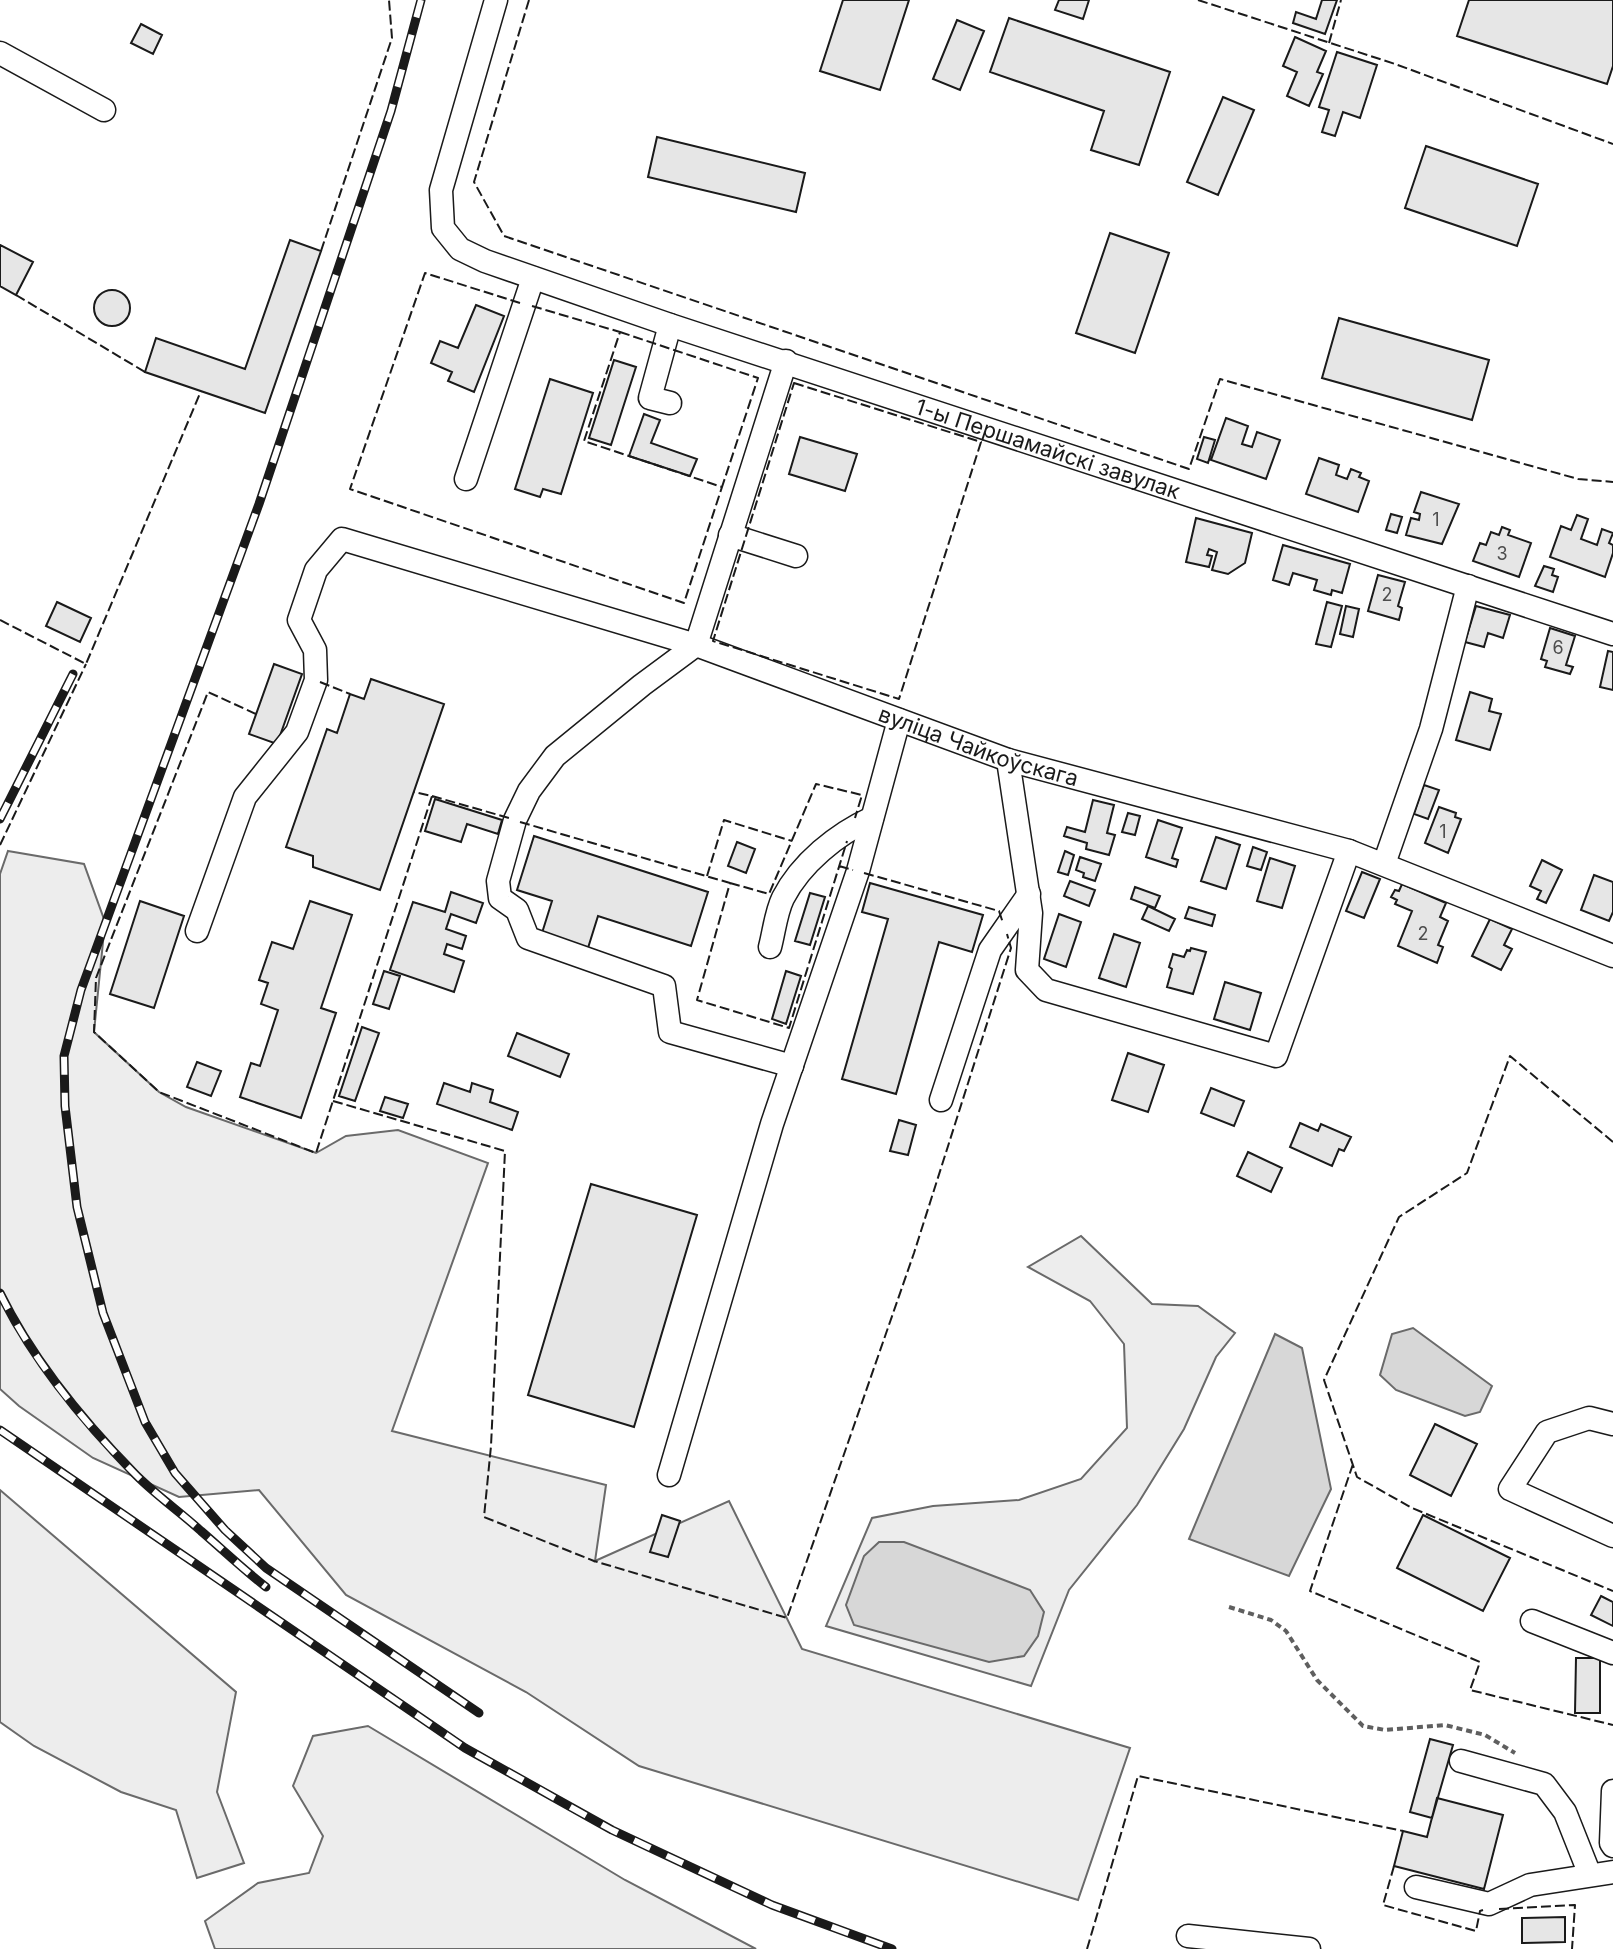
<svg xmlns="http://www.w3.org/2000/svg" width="1613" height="1949" font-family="Inter,sans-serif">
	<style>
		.green { fill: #ededed; stroke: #6a6a6a; stroke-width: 2 }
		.water { fill: #d7d7d7; stroke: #6a6a6a; stroke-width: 2 }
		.building { fill: #e6e6e6; stroke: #1a1a1a; stroke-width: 2 }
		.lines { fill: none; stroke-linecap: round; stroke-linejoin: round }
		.minor-casing { stroke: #1a1a1a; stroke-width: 25 }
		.path { stroke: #5f5f5f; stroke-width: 4; stroke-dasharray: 6 4; stroke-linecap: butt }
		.minor { stroke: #fff; stroke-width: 22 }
		.rail-casing { stroke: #1a1a1a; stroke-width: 9 }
		.rail { stroke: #fff; stroke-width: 6; stroke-dasharray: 18; stroke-linecap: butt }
		.fence { stroke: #1a1a1a; stroke-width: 2; stroke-dasharray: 10 4; stroke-linecap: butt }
		.labels { text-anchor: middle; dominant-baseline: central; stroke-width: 6; stroke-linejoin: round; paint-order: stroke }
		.number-label { font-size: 18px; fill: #4d4d4d }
		.street-label { font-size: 22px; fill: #1a1a1a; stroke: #fff }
	</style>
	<rect width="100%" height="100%" fill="#fff"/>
	<!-- green -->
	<path class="green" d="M8,851L84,864L105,922L94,1032L159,1092L186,1107L316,1153L346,1136L398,1130L488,1163L392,1431L606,1485L595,1561L729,1501L802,1649L1130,1748L1078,1900L639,1766L526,1692L346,1595L259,1490L179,1497L93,1458L19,1406L0,1389V874Z
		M1081,1236L1152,1304L1198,1306L1235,1333L1216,1357L1184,1429L1137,1505L1069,1590L1031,1686L826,1626L872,1518L933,1506L1019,1500L1081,1479L1127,1428L1124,1344L1090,1301L1028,1267Z
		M0,1490L236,1692L217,1792L244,1863L197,1878L176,1810L121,1792L34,1746L0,1722Z
		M368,1726L625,1880L756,1949H215L205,1921L258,1883L309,1873L323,1836L293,1786L313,1736Z"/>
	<!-- water -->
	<path class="water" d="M1413,1328L1492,1386L1480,1412L1465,1416L1396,1390L1380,1375L1392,1334Z
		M1275,1334L1302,1348L1331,1489L1289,1576L1189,1539Z
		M879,1542H904L1030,1590L1044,1612L1038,1636L1024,1656L989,1662L854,1625L846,1605L864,1556Z"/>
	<!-- building -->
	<path class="building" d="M843,0H909L880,90L820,71Z
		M1059,0H1089L1083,19L1055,10Z
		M1322,0H1337L1325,34L1293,23L1296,12L1316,19Z
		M1469,0H1613V66L1607,84L1457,36Z
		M1009,18L1170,72L1139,165L1091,150L1104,111L990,72Z
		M957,20L984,31L960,90L933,79Z
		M141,24L162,35L153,54L131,43Z
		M1295,37L1326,51L1317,72L1323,74L1309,106L1287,96L1297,72L1283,66Z
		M1337,52L1377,65L1360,118L1343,112L1335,136L1322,132L1329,110L1319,107Z
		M1223,97L1254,110L1218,195L1187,182Z
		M657,137L805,173L796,212L648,177Z
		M1426,146L1538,184L1517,246L1405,208Z
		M1110,233L1169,253L1135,353L1076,333Z
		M290,240L321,251L265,413L145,372L156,338L245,369Z
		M0,245L33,262L16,295L0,286Z
		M94 308a18 18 0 1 1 36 0a18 18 0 1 1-36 0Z
		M476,305L504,316L474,392L448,381L452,372L431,363L440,341L458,348Z
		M1339,318L1489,360L1472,420L1322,378Z
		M614,360L636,367L611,445L589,438Z
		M550,379L593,393L561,494L543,489L540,497L515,489Z
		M644,414L660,420L651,443L697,459L690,476L629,456Z
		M1226,418L1248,426L1242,444L1252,447L1257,432L1280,440L1266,479L1211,460Z
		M800,437L857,454L845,491L789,474Z
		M1204,437L1215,440L1208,463L1197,459Z
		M1319,458L1339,465L1336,475L1347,479L1351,469L1361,473L1359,477L1369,481L1358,512L1306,494Z
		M1421,492L1459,504L1442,544L1406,535L1411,518L1419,520L1420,514L1414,512Z
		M1391,514L1402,517L1397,533L1386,530Z
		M1577,515L1588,519L1581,539L1597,545L1602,529L1613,533L1609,543L1613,545V553L1605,577L1550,557L1561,526L1571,530Z
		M1196,518L1252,533L1245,563L1228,574L1212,570L1217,552L1209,549L1207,555L1212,556L1209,567L1186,562Z
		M1502,527L1510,530L1508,535L1531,543L1519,577L1473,561L1480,543L1486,545L1491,532L1499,535Z
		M1283,545L1350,564L1342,593L1332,590L1331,595L1314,590L1317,580L1293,573L1289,585L1273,580Z
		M1544,566L1554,569L1552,575L1558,577L1553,592L1535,586Z
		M1378,575L1405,582L1398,606L1402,608L1399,620L1368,611Z
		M57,602L91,618L80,642L46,626Z
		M1327,602L1342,606L1331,647L1316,644Z
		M1346,606L1359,609L1353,637L1340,634Z
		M1476,606L1510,615L1503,638L1488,633L1484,647L1465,642Z
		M1550,628L1575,636L1566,665L1573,667L1570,674L1545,667L1547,661L1541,659Z
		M1608,651L1613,652V690L1600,687Z
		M274,664L302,674L277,744L249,734Z
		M371,679L444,704L380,890L313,867V856L286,847L327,729L337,733L350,694L364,699Z
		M1470,692L1492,699L1489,711L1501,714L1490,750L1456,740Z
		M1424,785L1439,790L1428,819L1414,814Z
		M435,799L502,820L498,834L467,824L461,842L425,831Z
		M1093,800L1114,805L1107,833L1115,835L1109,855L1086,849L1087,843L1064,836L1067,827L1085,832Z
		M1439,807L1456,813L1455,817L1461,819L1448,853L1425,843Z
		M1128,813L1140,816L1135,835L1122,832Z
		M1158,820L1182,828L1172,858L1178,860L1176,867L1146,857Z
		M534,836L708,892L691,946L598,916L588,948L542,933L552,901L517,890Z
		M1216,837L1240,845L1226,889L1201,881Z
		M737,842L755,849L746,873L728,866Z
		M1253,847L1267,852L1261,870L1247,866Z
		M1065,851L1074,855L1068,875L1058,872Z
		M1080,857L1101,864L1095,881L1083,877L1084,873L1076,870Z
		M1270,858L1295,866L1282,908L1257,901Z
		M1542,860L1562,870L1546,903L1537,899L1541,891L1530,886Z
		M1362,872L1380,879L1364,918L1346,911Z
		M1594,875L1613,882V912L1609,921L1581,910Z
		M1070,881L1095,890L1089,906L1064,896Z
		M870,883L983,915L972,952L939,942L896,1094L842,1079L888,919L862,912Z
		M1402,884L1446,903L1440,917L1448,921L1438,945L1443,947L1437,963L1398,946L1412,911L1395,904L1397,900L1391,897L1395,890L1399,891Z
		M1135,887L1160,896L1155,908L1131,899Z
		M451,892L483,903L476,923L451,914L446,929L466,936L462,949L447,944L444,954L464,961L454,992L390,970L413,902L445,912Z
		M810,893L825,897L810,945L795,941Z
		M140,901L184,916L154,1008L110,994Z
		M310,901L352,915L321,1008L336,1013L301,1118L240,1097L251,1063L260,1066L278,1010L261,1004L268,983L259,980L272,942L293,949Z
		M1148,906L1175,919L1169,931L1142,919Z
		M1189,907L1215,915L1212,926L1185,918Z
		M1059,914L1081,922L1066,967L1044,959Z
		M1490,919L1512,929L1504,945L1512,949L1501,970L1472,956Z
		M1114,934L1140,943L1126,987L1099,978Z
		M1191,948L1206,952L1193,994L1167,987L1172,969L1169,967L1173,954L1184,957L1187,950L1190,951Z
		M384,971L400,976L389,1009L373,1004Z
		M786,971L801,976L786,1024L772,1019Z
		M1225,982L1261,993L1250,1030L1214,1019Z
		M362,1027L379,1033L355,1101L339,1096Z
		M517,1033L569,1054L560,1077L508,1056Z
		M1128,1053L1164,1065L1148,1112L1112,1100Z
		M197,1062L221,1071L211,1096L187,1087Z
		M444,1083L470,1092L472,1083L493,1090L490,1102L518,1112L512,1130L437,1104Z
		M1211,1088L1244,1101L1234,1126L1201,1113Z
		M385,1097L408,1104L403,1118L380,1111Z
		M899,1120L916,1125L908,1155L890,1151Z
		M1300,1123L1318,1131L1321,1124L1351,1137L1344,1151L1339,1149L1332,1166L1290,1147Z
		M1248,1152L1282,1168L1271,1192L1237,1176Z
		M591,1184L697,1215L634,1427L528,1395Z
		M1435,1424L1477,1444L1451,1496L1410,1475Z
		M662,1515L680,1521L668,1557L650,1552Z
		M1423,1515L1510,1558L1483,1611L1397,1568Z
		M1601,1596L1613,1602V1626L1591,1615Z
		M1576,1658H1600V1713H1575Z
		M1430,1739L1453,1745L1432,1818L1410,1812Z
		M1437,1798L1503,1815L1484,1889L1394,1866L1403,1831L1427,1837Z
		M1565,1917V1942L1522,1943V1918Z"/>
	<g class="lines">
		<defs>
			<g id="minor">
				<path id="s1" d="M496,0L441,190L443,228L460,249L485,261L670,325L1613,634"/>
				<path d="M0,53L104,110"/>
				<path d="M670,325L650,398L670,403"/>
				<path d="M786,361L696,645L642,685L555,756L529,791L515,820L498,881L500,898L517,910L528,938L664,986L670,1032L792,1066"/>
				<path d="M466,479L533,278"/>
				<path d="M730,535L796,556"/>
				<path d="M1008,760L1031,913L1027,970L1046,990L1276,1056L1349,851"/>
				<path d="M1384,864L1431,729L1468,586"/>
				<path id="s2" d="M197,931L245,797L297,732L316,680L315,650L299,620L316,570L342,539L696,645L1008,760L1349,851L1613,956"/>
				<path d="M770,947C774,932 776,912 783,898C801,863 837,834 872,818"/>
				<path d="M941,1100L990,950L1029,894"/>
				<path d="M1613,1424L1589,1418L1547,1432L1510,1489L1613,1536"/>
				<path d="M669,1475L772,1124L858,871L899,720"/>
				<path d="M1532,1621L1613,1653"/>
				<path d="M1461,1761L1544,1784L1565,1812L1590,1875"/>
				<path d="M1613,1791L1611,1843L1613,1846"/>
				<path d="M1416,1887L1489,1904L1530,1885L1613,1872"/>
				<path d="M1188,1936L1309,1949"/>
			</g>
		</defs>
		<!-- minor casing -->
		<use href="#minor" class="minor-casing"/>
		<!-- path -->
		<path class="path" d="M1229,1607L1271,1620L1286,1631L1317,1680L1363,1726L1385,1730L1445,1725L1485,1735L1515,1753"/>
		<!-- minor -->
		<use href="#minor" class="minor"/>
		<defs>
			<path id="rail" d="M421,0L391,111L259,504L81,990L64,1056L65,1106L77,1207L103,1313L145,1422L175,1473L225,1530L266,1568L479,1713
				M0,819L73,674
				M0,1293C33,1361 83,1421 136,1475C156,1495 180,1512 201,1531C223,1550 243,1569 266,1587
				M0,1430L465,1748L612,1830L772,1905L892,1949"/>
		</defs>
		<!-- rail casing -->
		<use href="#rail" class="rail-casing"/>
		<!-- rail -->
		<use href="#rail" class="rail"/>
		<!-- fence -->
		<path class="fence" d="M529,0L474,182L504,236L1189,469L1220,379L1578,479L1613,482
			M1198,0L1395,64L1613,144
			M1329,43L1341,0
			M321,251L392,38L389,0
			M16,295L145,372
			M520,303L425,273L350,489L684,603L722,487
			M532,306L620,332
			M620,332L758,378L722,487L584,441Z
			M794,383L981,442L899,699L713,641Z
			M0,620L86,664L201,391
			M320,682L350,694
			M256,714L208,692L96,978L94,1032L159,1092L316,1153L432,796L414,792
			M432,796L509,818
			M520,822L730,883L697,1000L789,1028L847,841
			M0,845L86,664
			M839,866L853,870
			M864,873L999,911L1003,923
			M707,876L724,820L792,841
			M730,883L769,894L816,784L862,795L855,818
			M333,1101L505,1151L491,1446L484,1517L594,1561L787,1618L914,1253L1011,948L1007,934
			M1613,1142L1510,1056L1467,1173L1399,1217L1324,1380L1357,1477L1412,1508L1613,1591
			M1353,1464L1310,1591L1480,1662L1470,1690L1613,1725
			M1394,1866L1383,1905L1476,1931L1480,1911L1483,1910
			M1499,1909L1575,1905L1572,1949
			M1087,1949L1138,1776L1403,1831"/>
	</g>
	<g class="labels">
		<!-- number labels -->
		<g class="number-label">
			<text x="1436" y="519">1</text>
			<text x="1502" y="553">3</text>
			<text x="1387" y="594">2</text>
			<text x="1558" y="647">6</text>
			<text x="1443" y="831">1</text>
			<text x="1423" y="933">2</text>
		</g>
		<!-- street labels -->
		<g class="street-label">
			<text stroke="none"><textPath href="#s1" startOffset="884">1-ы Першамайскі завулак</textPath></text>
			<text stroke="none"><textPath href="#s2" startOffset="1108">вуліца Чайкоўскага</textPath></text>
		</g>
	</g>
</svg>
